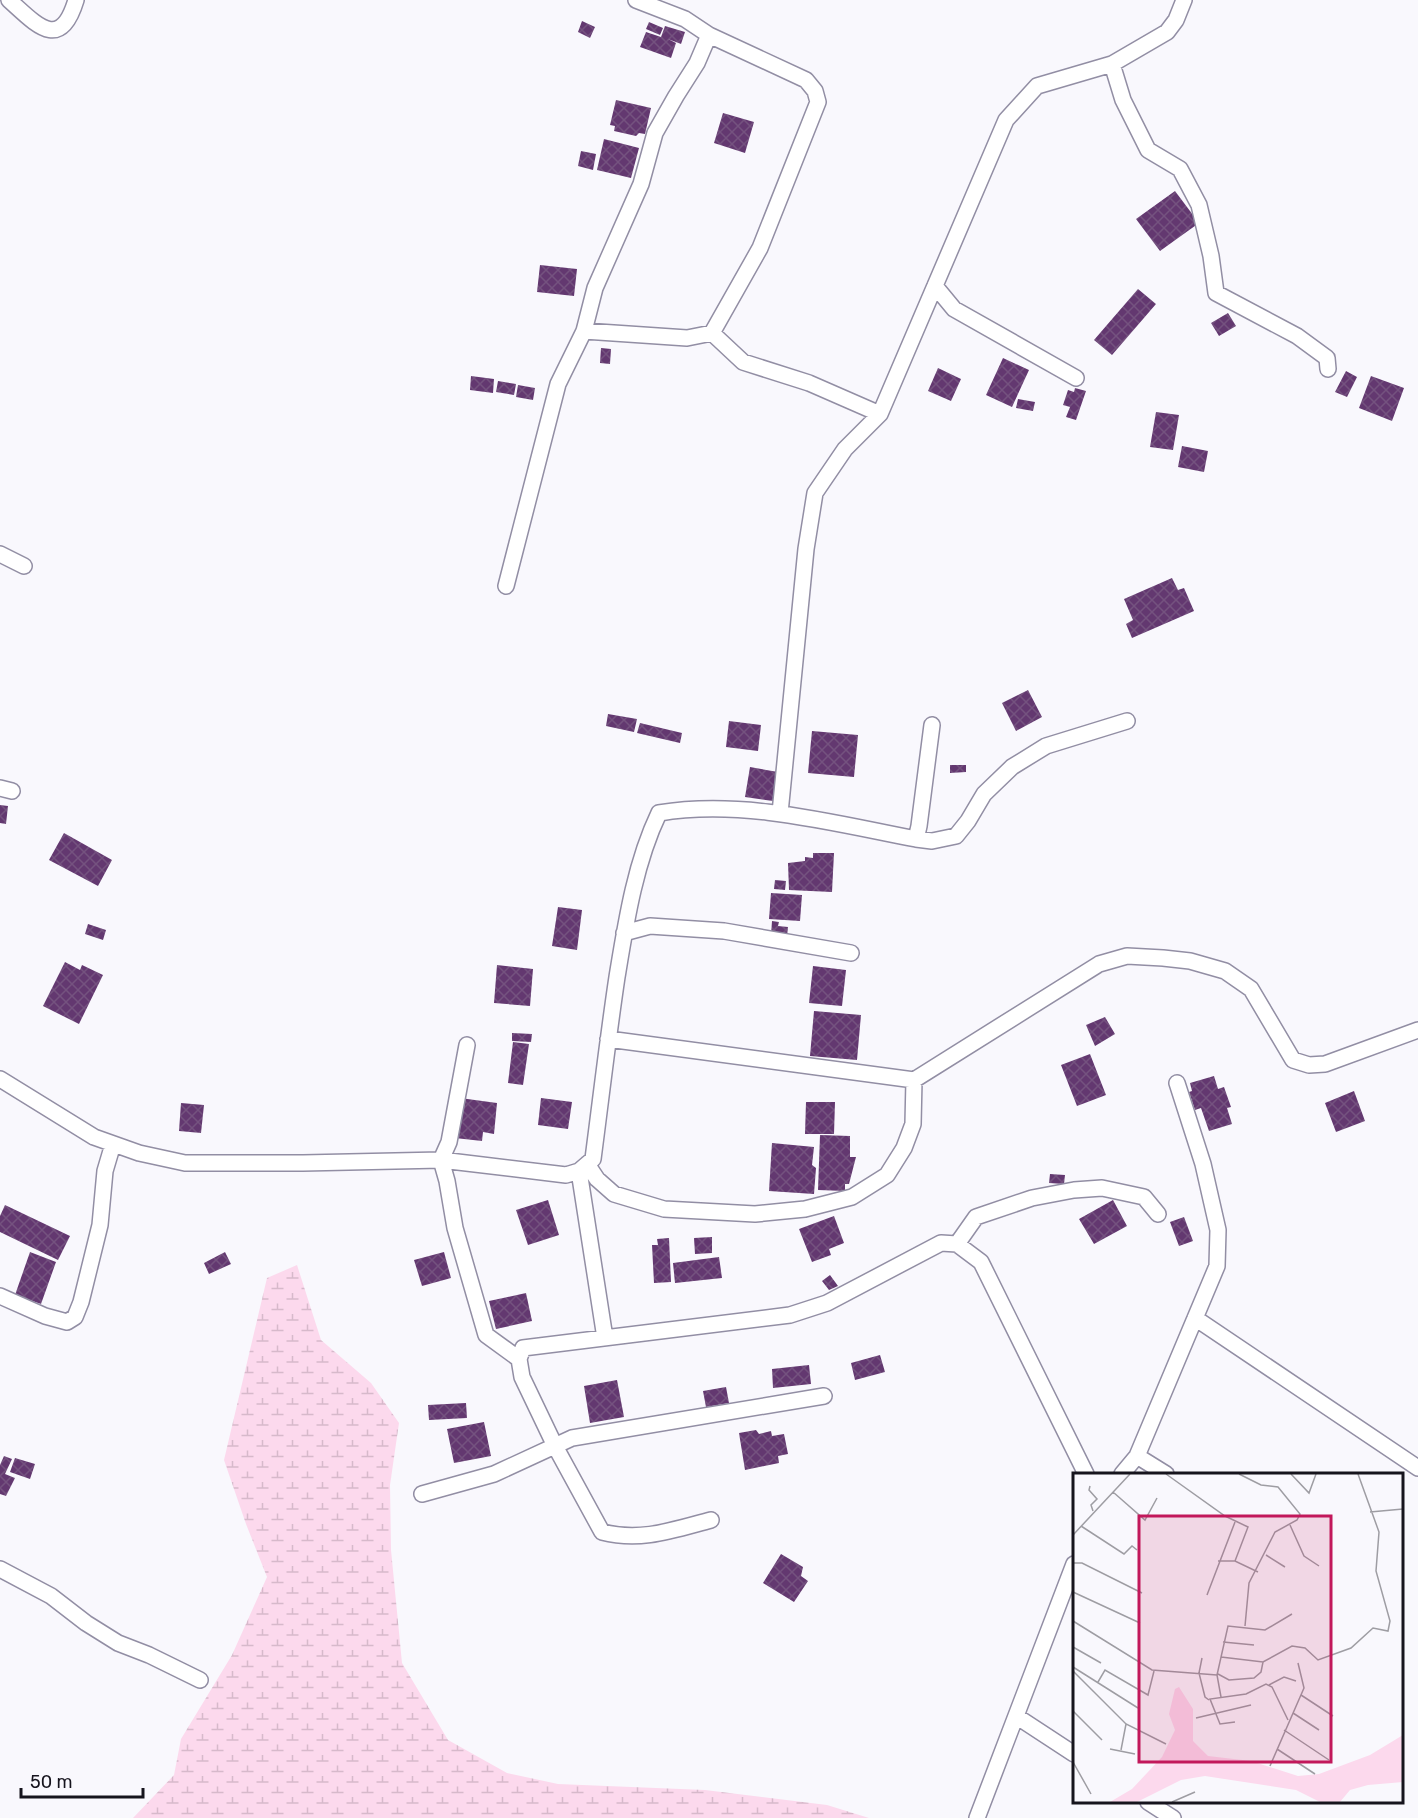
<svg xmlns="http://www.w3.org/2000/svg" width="1418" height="1818" font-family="Rubik,sans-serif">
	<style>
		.wetland { fill: url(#wetland-marsh) }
		.building { fill: url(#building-cross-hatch) }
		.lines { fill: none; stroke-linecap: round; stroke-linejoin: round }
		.minor-casing { stroke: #928ea4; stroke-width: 18 }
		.minor { stroke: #fff; stroke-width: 15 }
		.inset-road { fill: none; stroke: #9e9da3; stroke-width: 1.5 }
		.view { fill: #c2185b; fill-opacity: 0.15; stroke: #c2185b; stroke-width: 3 }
		.inset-edge { fill: none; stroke: #16141d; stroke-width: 3 }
	</style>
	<defs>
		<pattern id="wetland-marsh" width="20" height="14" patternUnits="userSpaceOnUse" patternTransform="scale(1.5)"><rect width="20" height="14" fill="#fcd9ed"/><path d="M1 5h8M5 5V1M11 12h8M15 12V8" fill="none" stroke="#d7b9cb"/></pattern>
		<pattern id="building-cross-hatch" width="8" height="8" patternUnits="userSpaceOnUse" patternTransform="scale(1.5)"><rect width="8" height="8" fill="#633870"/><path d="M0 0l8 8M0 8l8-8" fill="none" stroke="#74527f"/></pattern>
	</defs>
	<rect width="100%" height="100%" fill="#f9f8fd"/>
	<!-- wetland -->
	<path class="wetland" d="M297,1265L321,1340L371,1383L399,1423L390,1485L391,1550L402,1663L448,1740L507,1773L558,1784L705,1790L827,1805L869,1818H133L174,1775L181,1739L232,1655L267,1577L246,1524L224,1460L267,1278Z"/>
	<!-- building -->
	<path class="building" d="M582,21L595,27L590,38L578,32Z
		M649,22L663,28L660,35L646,29Z
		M665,26L685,32L681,44L668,39L676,43L671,58L640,47L646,32L661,37Z
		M616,100L651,108L645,134L639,133L636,136L614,131L615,126L610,125Z
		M723,113L754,122L745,153L714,143Z
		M604,139L639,148L631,178L597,170Z
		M581,151L596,154L593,170L578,166Z
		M1175,191L1199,223L1160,251L1136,219Z
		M540,265L577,269L574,296L537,292Z
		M1138,289L1156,304L1112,355L1094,340Z
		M1228,313L1236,326L1219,336L1211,323Z
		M601,348L611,349L610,364L600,363Z
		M1003,358L1029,370L1012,407L986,395Z
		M938,368L961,379L951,401L928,391Z
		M1346,371L1357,377L1347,397L1335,392Z
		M471,376L494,379L493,393L470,390Z
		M1371,376L1404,388L1392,421L1359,408Z
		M498,381L516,384L514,395L496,392Z
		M518,385L535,388L533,400L516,397Z
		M1075,388L1086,391L1076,420L1066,417L1070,407L1063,405L1068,390L1074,392Z
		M1018,399L1035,402L1033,411L1016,408Z
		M1156,412L1179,415L1173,450L1150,447Z
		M1182,446L1208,451L1204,472L1178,467Z
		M1172,578L1178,590L1184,588L1194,611L1132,638L1126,624L1133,620L1124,599Z
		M1028,690L1042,717L1016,731L1002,703Z
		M608,714L637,719L634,732L606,726Z
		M729,721L761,725L758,751L726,747Z
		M640,723L682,733L680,743L637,733Z
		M812,731L858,735L854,777L808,773Z
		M950,765H966V772L950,773Z
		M750,767L778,772L773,801L745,797Z
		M0,805L8,806L6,824L0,823Z
		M64,833L112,860L98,886L49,860Z
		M813,853H834L832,892L789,890L788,863L805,861V857L813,858Z
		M775,880L786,881L785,890L774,889Z
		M771,893L802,895L800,921L769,919Z
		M558,907L582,910L577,950L552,946Z
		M772,921L779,922L778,926L788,927L787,937L771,935Z
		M88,924L106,930L103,940L85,934Z
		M65,962L80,970L82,965L103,975L79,1024L43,1006Z
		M497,965L533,969L530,1006L494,1003Z
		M813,966L846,970L842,1006L809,1003Z
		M814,1011L861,1015L857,1060L810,1056Z
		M1105,1017L1115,1034L1095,1046L1086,1025Z
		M512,1033L532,1034L531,1042L512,1041Z
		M513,1042L529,1044L523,1085L508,1083Z
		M1090,1054L1106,1095L1077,1106L1061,1065Z
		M1214,1076L1218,1089L1224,1087L1231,1107L1227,1108L1232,1124L1209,1131L1201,1108L1195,1110L1189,1092L1192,1091L1190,1083Z
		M1354,1091L1365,1121L1336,1132L1325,1103Z
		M460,1098L497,1103L494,1134L483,1132L482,1141L455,1138Z
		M541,1098L572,1102L568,1129L538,1125Z
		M806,1102H835L834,1134H805Z
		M181,1103L204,1105L201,1133L179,1131Z
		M820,1135L850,1136V1157H856L849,1184H845V1191L818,1190Z
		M772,1143L814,1147L812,1165L816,1168L814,1194L769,1191Z
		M1050,1174L1065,1175L1064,1184L1049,1183Z
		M548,1200L559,1235L528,1245L516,1210Z
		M1113,1200L1127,1226L1094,1244L1079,1219Z
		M5,1205L70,1236L58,1260L0,1232V1216Z
		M834,1216L844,1243L829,1249L831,1255L812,1262L799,1229Z
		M1184,1217L1193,1241L1179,1246L1170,1222Z
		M712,1237V1253L695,1254L694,1238Z
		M669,1238L671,1282L654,1283L652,1245H658L657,1239Z
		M30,1252L56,1262L41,1304L15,1295Z
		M225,1252L231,1264L209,1274L204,1263Z
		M444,1252L451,1278L422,1286L414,1260Z
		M719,1257L722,1278L675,1283L673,1263Z
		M830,1275L838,1286L829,1290L822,1281Z
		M526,1293L532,1321L496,1329L489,1301Z
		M880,1355L885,1372L855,1380L851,1363Z
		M809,1365L811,1384L773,1388L772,1369Z
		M617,1380L624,1417L590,1423L584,1386Z
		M726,1387L729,1403L706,1407L703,1391Z
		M466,1403L467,1418L429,1420L428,1405Z
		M484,1422L491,1456L454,1463L447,1429Z
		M756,1430L759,1434L771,1431L772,1436L784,1434L788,1454L778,1456L779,1463L745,1470L739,1433Z
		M4,1456L12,1459L5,1474L15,1478L6,1496L0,1494V1465Z
		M15,1458L35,1464L30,1479L10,1472Z
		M781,1554L803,1567L801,1576L808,1581L794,1602L763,1583Z"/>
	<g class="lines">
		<defs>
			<path id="minor" d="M9,0C36,24 60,53 76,0
				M636,0L685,19L709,35L806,80L815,91L818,102L760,248L712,333
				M1112,64L1123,100L1148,150L1180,169L1199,205L1211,256L1216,293L1297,336L1327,358L1328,369
				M935,286L954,309L1076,378
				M584,331L687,338L712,333L743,362L809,383L880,414
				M0,554L24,566
				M506,586L558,384L584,331L595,288L641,184L655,133L676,96L697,63L709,35
				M0,788L12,791
				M780,813L806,549L815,493L845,449L880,414L1006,120L1037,86L1112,64L1167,32L1176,20L1184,0
				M916,839L919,826L932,725
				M624,933L650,926L724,931L851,953
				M608,1039L914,1080L1099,964L1127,956L1163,958L1190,961L1225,971L1251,989L1293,1060L1309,1065L1325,1064L1418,1030
				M467,1045L449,1142L441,1160L447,1181L455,1228L486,1335L519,1359
				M0,1079L94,1137L139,1153L185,1163H303L441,1160L566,1175L579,1171L593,1159C601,1098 608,1037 617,977C626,922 635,863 659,813C743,799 833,823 916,839L932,841L956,836L968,821L984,794L1012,767L1046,746L1127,721
				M587,1164L597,1179L614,1194L664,1209L755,1214L805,1209L852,1197L887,1175L904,1148L913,1124L914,1080
				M579,1171L605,1338
				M957,1244L976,1217L1032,1198L1074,1190L1102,1188L1144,1197L1158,1214
				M0,1296L45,1316L67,1322L75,1317L81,1302L100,1225L105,1171L113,1144
				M1195,1318L1418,1468
				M1137,1456L1166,1474
				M1122,1474L1137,1456L1217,1266L1218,1230L1203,1164L1177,1083
				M422,1494L494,1474L572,1438L824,1396
				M711,1520C673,1530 641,1542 602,1532L555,1446L522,1377L519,1359L523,1348L790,1315L827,1303L941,1243L957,1244L981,1262L1086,1474
				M0,1569L51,1596L86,1623L118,1643L149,1655L200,1680
				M1016,1716L1074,1754
				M1148,1802L1173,1818
				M977,1818L1074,1564"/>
		</defs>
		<!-- minor casing -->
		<use href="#minor" class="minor-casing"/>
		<!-- minor -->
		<use href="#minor" class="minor"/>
	</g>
	<!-- overview -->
	<g transform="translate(1073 1473)">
		<rect width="330" height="330" fill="#f9f8fd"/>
		<path d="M106,214L120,236V268L135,283L178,288L225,303L246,301L297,282L330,262V309L295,312L277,317L267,329H247L223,317L132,303L108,307L64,329H37L59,316L89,284L102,257L96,241L102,216Z" fill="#fcd9ed"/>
		<path class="inset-road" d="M93,1L152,43L175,54L162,88M166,1L188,12L205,14L227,41L224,47L202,59L176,110L172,153M218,1L236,20L243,1M17,13L16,17L24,26L18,32L20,38M40,19L72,47L84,25M297,39L330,36M217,52L231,83L246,93M8,53L51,81L59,73L64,77M0,62L57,1M193,82L212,94M145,88H162L185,99M0,90H9L69,120M0,119L67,150M134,122L162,49M0,148L79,197L144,202M150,169L181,172M0,174L28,190M148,184L190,189L219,173L232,175L245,187L278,175L300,155L315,158L317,148L303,98L306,59L285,1M129,185L126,200L132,224L136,227M0,194L65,235M0,198L53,251L93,271M145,201L156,207L181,205L188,199L190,189M25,209L32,197L75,222L81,198M196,212L211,204L223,208M228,222L260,243M148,224L144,202L155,153L192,157L219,141M0,238L29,267M220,240L246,257M123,245L178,232M162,249L147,251L137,226L173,221L193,211L199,214L215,247M211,257L256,287M37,276L62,281M204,276L242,301M48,277L53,251M0,289L18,321M197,293L231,215L225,190M99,329L122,319"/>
		<path class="view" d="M66,43H258V289H66Z"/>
		<rect width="330" height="330" class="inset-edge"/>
	</g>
	<!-- scale -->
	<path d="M21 1788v9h122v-9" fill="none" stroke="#16141d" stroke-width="3"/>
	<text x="30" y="1788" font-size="18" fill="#16141d" stroke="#f9f8fd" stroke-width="4.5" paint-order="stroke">50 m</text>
</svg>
